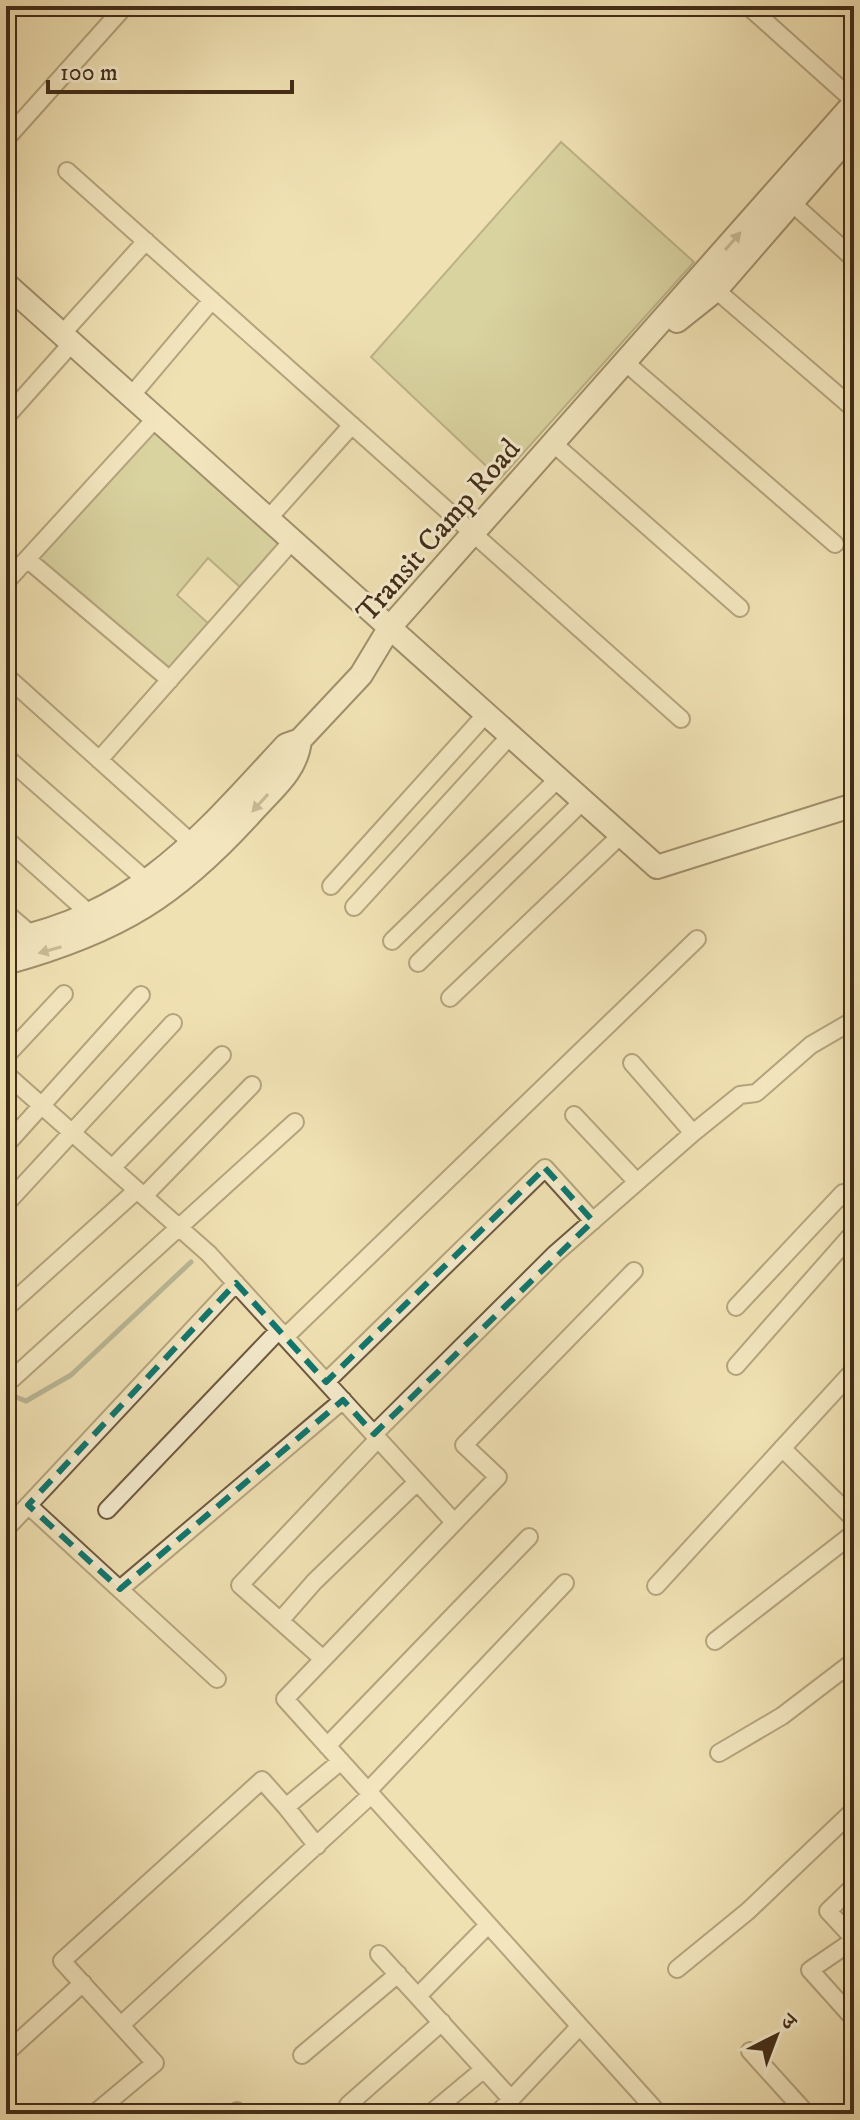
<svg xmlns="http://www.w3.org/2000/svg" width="860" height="2120" font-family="'IM FELL DW Pica','Noto Serif Devanagari',serif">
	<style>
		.green { fill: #bcc28a; stroke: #7f7751; stroke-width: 2 }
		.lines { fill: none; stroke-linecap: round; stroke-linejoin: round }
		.stream { stroke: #778373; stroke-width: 5 }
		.street-casing { stroke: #6e593f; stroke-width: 20 }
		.secondary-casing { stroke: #422c18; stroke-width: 26 }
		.street { stroke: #f5ecce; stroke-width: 16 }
		.secondary { stroke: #f5ecce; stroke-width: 22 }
		.oneway { fill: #9c8c73 }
		.marked { fill: none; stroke: #0f766e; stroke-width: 6; stroke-dasharray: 16 10; stroke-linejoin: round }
		.labels { text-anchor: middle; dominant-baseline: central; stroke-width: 6; stroke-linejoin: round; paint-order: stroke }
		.street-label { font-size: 30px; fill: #422c18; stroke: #f5ecce }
	</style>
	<rect width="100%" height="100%" fill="#f0e1b3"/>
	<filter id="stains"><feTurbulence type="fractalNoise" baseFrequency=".0025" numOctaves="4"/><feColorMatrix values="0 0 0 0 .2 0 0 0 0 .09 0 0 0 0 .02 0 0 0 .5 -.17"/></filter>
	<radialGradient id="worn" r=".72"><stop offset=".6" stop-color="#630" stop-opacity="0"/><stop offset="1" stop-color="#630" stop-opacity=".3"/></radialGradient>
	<!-- green -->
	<path class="green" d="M561,142L694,262L500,479L371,357Z
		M154,429L279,543L240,587L208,558L177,595L210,625L167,673L37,559Z"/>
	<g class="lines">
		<!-- stream -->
		<path class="stream" d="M6,1393L26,1401L71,1375L191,1262"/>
		<defs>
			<path id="street" d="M748,6L854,101
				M6,139L125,6
				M67,171L681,719
				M792,203L854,259
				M716,290L854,409
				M62,334L146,241
				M626,363L835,544
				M131,396L212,300
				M6,417L72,343
				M554,444L740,608
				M268,519L352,425
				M27,559L170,680
				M6,582L156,418
				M6,676L194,845
				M6,757L149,883
				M99,760L293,540
				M6,839L91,915
				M331,886L486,714
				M354,907L510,736
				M6,913L32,935
				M392,941L558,779
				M418,963L583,801
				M450,998L621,835
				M6,1056L64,994
				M632,1063L693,1133
				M6,1074L209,1254L454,1522
				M574,1115L637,1182
				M6,1145L141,995
				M112,1168L222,1055
				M144,1196L252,1085
				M6,1204L173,1023
				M634,1271L464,1445L498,1477L285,1699L659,2114
				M736,1307L843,1193L854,1204
				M6,1308L137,1190
				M285,1337L697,939
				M736,1366L854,1232
				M12,1379L295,1122
				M326,1382L545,1168L593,1221
				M374,1434L555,1254L693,1133L740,1095L756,1093L811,1045L854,1020
				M782,1448L854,1519
				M28,1505L217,1679
				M107,1510L279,1330
				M6,1529L236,1283
				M656,1586L854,1370
				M120,1589L343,1400
				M280,1621L314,1582L417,1482
				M715,1641L854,1533
				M323,1659L240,1585L378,1439
				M327,1746L529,1537
				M719,1753L782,1716L854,1661
				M368,1791L565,1583
				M286,1807L317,1846
				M854,1886L828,1911L854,1939
				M854,1940L810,1970L854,2019
				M379,1954L511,2099
				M677,1969L748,1911L854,1810
				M418,1996L488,1925
				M121,2025L371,1795
				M750,2051L807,2114
				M6,2053L83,1983
				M302,2055L398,1974
				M348,2105L442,2022
				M94,2114L155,2063L62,1961L262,1780L286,1807L341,1761
				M234,2114L237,2111
				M430,2114L484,2069
				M497,2114L579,2027"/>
			<path id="secondary" d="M6,284L657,867L854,805
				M677,321L716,290L854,131
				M6,941C140,912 197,841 286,745L300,740L361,675L390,627L854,103
				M6,963C119,932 177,896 255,809C275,787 297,770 300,740"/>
		</defs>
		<!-- street casing -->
		<use href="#street" class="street-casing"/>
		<!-- secondary casing -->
		<use href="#secondary" class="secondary-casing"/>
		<!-- street -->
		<use href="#street" class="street"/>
		<!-- secondary -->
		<use href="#secondary" class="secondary"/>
	</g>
	<!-- one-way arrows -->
	<defs><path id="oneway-solid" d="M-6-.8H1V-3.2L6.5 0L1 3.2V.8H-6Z" transform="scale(2)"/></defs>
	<g class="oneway">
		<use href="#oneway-solid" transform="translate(733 241) rotate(-49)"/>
		<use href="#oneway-solid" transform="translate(260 803) rotate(132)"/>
		<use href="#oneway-solid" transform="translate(50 950) rotate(164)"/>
	</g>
	<!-- marked area -->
	<path d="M0 0H860V2120H0ZM545,1168L593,1221L374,1434L343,1400L120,1589L28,1505L236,1283L326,1382Z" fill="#f0e1b3" fill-opacity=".55" fill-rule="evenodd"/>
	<path class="marked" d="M545,1168L593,1221L374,1434L343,1400L120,1589L28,1505L236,1283L326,1382Z"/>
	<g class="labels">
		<!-- street labels -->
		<g class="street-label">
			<text transform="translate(439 531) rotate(-49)">Transit Camp Road</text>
		</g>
	</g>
	<!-- margin -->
	<rect width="860" height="2120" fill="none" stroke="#f0e1b3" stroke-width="32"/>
	<rect x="8" y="8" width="844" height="2104" fill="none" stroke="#422c18" stroke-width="4"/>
	<rect x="16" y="16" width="828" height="2088" fill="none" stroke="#422c18" stroke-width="2"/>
	<!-- north arrow -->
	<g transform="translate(776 2036) rotate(42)" stroke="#f5ecce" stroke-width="6" paint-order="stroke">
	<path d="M0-6L14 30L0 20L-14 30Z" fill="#422c18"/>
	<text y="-12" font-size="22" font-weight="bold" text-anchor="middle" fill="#422c18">उ</text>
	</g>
	<!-- scale -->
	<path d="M48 80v12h244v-12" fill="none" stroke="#422c18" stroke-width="4"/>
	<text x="60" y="80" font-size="24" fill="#422c18" stroke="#f5ecce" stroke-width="6" paint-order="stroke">100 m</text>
	<rect width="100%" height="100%" filter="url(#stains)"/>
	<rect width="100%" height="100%" fill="url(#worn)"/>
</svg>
